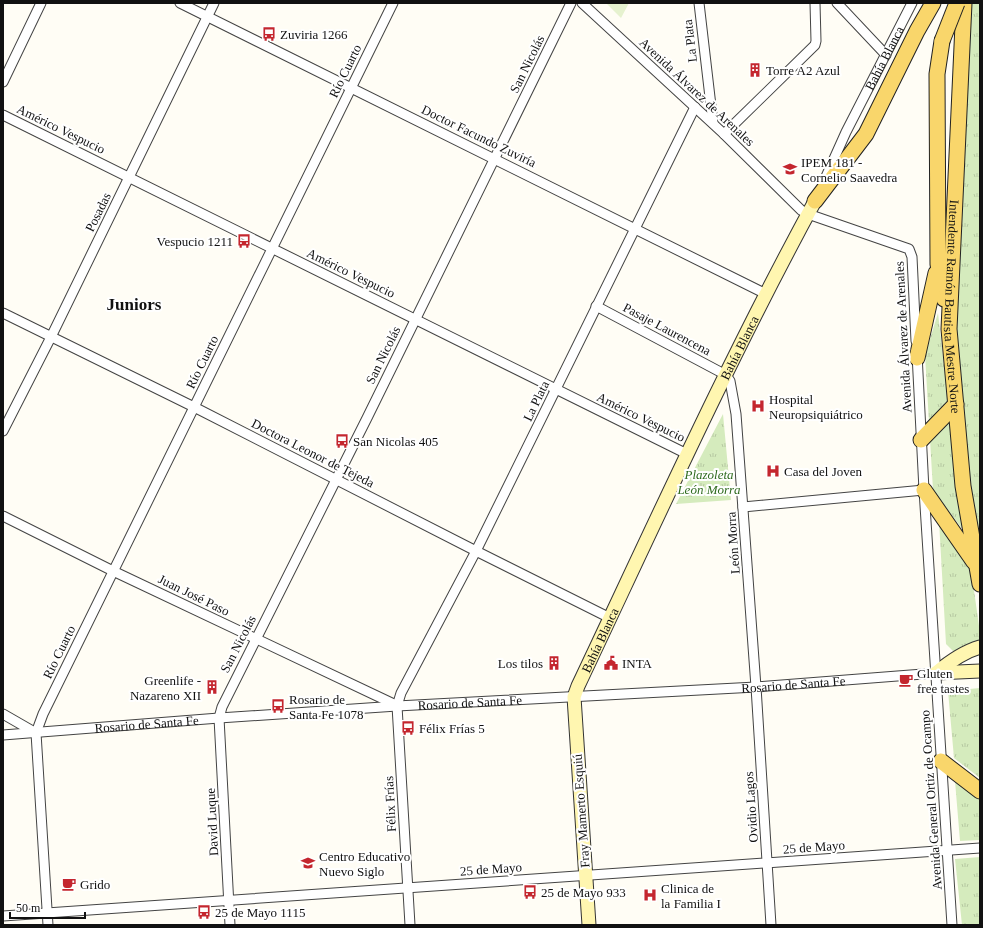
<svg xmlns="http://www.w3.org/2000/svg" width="983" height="928" font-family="'Times New Roman',serif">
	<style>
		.grass { fill: url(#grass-tufts) }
		.pitch { fill: #e6f2cf }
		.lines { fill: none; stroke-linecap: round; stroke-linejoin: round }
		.street-casing { stroke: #444; stroke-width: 11 }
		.secondary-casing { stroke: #333; stroke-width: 15 }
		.primary-casing { stroke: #222; stroke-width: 17 }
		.street { stroke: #fff; stroke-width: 9 }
		.secondary { stroke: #fff6b0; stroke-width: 13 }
		.primary { stroke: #f9d66b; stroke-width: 15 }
		.primary-bridge-casing { stroke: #222; stroke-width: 17; stroke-linecap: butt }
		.primary-bridge { stroke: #f9d66b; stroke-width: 15 }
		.labels { text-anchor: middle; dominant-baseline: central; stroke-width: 4; stroke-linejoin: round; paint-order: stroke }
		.poi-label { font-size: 13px; fill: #111; stroke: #fff; text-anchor: start }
		.street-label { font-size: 13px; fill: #111; stroke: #fff }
		.park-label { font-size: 13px; font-style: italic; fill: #2f6b1f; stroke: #fff }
		.district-label { font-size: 17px; font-weight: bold; fill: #111; stroke: #fff }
	</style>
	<defs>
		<pattern id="grass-tufts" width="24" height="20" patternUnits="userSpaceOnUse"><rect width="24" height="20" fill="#d5ebbd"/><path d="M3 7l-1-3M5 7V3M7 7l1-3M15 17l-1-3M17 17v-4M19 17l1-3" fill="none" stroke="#b6c8a1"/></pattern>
	</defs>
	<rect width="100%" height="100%" fill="#fffdf5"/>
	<!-- grass -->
	<path class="grass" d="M964,3H980V584L949,329Z
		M938,313L963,530L933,490L925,355Z
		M723,414L731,500L676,504Z
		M939,521L969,555L980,633V644L954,652L946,644Z
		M980,688V778L954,758L948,691Z
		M955,781L980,800V840L960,841Z
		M980,857V925H962L955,859Z"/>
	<!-- pitch -->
	<path class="pitch" d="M606,3H629L621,18Z"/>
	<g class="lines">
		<defs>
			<g id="street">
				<path d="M180,3L766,294"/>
				<path d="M582,3L724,134L801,210L808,214L909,249L912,257L916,341"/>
				<path d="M699,3L713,123"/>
				<path d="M837,3L886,55"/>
				<path d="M3,82L41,3"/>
				<path d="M3,115L687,454"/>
				<path d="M724,134L815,45L816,41L815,3"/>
				<path id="s1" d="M824,181L846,132L912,3"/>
				<path d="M596,306L726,375L730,381L736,414L756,687L771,925"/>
				<path d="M3,313L194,407L476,551L610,618"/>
				<path d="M917,354L924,490L952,925"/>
				<path d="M3,431L51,337L214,3"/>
				<path d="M743,507L924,490"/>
				<path d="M3,516L113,571L396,705"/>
				<path d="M3,714L36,733"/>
				<path id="s2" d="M3,735L219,718L397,706L756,687L936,673"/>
				<path d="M3,916L980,848"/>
				<path d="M48,925L36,733L43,714L393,3"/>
				<path d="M230,925L219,718L222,707L367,418L571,3"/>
				<path d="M410,925L397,706L401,693L476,551L695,107"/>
			</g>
			<g id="secondary">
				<path d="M936,673C949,662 963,652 980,647"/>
				<path d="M936,673L980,671"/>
				<path id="s3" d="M589,925L574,697L578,686C655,523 729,359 815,201"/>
			</g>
			<g id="primary">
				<path id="s4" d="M964,3L949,329L963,486L980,584"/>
				<path d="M942,41L937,74L938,264L944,299"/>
				<path d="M815,201L866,134L917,31L933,3"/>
				<path d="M917,358L936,273"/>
				<path d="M921,440L956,404"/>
				<path d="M924,490L974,562"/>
				<path d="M941,761L980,791"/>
			</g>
		</defs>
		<!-- street casing -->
		<use href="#street" class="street-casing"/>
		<!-- secondary casing -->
		<use href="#secondary" class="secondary-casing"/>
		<!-- primary casing -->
		<use href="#primary" class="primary-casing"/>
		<!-- street -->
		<use href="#street" class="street"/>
		<!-- secondary -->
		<use href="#secondary" class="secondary"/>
		<!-- primary -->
		<use href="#primary" class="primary"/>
		<defs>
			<path id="primary-bridge" d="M942,41L957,3"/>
		</defs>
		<!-- primary-bridge casing -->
		<use href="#primary-bridge" class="primary-bridge-casing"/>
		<!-- primary-bridge -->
		<use href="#primary-bridge" class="primary-bridge"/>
	</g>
	<!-- icons -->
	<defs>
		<symbol id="bus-bare" viewBox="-9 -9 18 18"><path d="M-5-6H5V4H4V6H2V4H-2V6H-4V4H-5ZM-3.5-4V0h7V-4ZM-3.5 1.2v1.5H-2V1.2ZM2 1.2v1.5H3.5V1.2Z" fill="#c4262e" stroke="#fff" stroke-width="2.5" paint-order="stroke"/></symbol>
		<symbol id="building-bare" viewBox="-9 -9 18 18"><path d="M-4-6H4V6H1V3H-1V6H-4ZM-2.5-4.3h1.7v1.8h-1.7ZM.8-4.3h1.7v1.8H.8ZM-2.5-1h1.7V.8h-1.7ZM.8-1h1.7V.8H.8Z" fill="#c4262e" stroke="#fff" stroke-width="2.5" paint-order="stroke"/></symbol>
		<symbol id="school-bare" viewBox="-9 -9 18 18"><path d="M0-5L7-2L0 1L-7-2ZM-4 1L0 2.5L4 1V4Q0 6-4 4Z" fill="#c4262e" stroke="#fff" stroke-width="2.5" paint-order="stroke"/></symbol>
		<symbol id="hospital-bare" viewBox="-9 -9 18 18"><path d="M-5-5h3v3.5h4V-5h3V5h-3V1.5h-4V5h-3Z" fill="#c4262e" stroke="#fff" stroke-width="2.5" paint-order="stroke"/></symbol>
		<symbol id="civic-bare" viewBox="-9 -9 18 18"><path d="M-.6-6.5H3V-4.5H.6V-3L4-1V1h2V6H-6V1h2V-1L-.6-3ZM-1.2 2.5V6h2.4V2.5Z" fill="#c4262e" stroke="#fff" stroke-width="2.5" paint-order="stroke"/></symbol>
		<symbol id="cafe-bare" viewBox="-9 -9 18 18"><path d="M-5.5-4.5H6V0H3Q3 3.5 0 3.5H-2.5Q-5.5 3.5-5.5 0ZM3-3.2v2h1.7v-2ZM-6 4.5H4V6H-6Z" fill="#c4262e" stroke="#fff" stroke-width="2.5" paint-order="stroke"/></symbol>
	</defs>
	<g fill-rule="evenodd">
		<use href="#bus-bare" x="259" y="24" width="20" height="20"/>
		<use href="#building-bare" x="745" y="60" width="20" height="20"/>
		<use href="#school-bare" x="780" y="159" width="20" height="20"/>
		<use href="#bus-bare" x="234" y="231" width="20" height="20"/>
		<use href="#hospital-bare" x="748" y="396" width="20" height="20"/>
		<use href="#bus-bare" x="332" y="431" width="20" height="20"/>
		<use href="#hospital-bare" x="763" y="461" width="20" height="20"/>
		<use href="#building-bare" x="544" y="653" width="20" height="20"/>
		<use href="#civic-bare" x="601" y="653" width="20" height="20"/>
		<use href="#cafe-bare" x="896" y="670" width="20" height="20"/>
		<use href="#building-bare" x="202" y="677" width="20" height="20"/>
		<use href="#bus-bare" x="268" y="696" width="20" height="20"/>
		<use href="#bus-bare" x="398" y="718" width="20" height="20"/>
		<use href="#school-bare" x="298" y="853" width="20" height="20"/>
		<use href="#cafe-bare" x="59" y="874" width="20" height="20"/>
		<use href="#bus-bare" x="520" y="882" width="20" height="20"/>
		<use href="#hospital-bare" x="640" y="885" width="20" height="20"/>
		<use href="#bus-bare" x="194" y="902" width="20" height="20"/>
	</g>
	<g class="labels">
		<!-- poi labels -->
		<g class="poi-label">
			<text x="280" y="34">Zuviria 1266</text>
			<text x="766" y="70">Torre A2 Azul</text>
			<text x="801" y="162">IPEM 181 -<tspan x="801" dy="15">Cornelio Saavedra</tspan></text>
			<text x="233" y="241" text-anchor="end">Vespucio 1211</text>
			<text x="769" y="399">Hospital<tspan x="769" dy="15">Neuropsiquiátrico</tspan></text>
			<text x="353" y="441">San Nicolas 405</text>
			<text x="784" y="471">Casa del Joven</text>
			<text x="543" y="663" text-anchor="end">Los tilos</text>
			<text x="622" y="663">INTA</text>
			<text x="917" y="673">Gluten<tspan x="917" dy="15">free tastes</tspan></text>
			<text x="201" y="680" text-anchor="end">Greenlife -<tspan x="201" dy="15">Nazareno XII</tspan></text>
			<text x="289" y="699">Rosario de<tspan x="289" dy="15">Santa Fe 1078</tspan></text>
			<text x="419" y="728">Félix Frías 5</text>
			<text x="319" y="856">Centro Educativo<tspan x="319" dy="15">Nuevo Siglo</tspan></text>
			<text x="80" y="884">Grido</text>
			<text x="661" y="888">Clinica de<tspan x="661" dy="15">la Familia I</tspan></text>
			<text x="541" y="892">25 de Mayo 933</text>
			<text x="215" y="912">25 de Mayo 1115</text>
		</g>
		<!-- street labels -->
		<g class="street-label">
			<text transform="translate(690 41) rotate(-97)">La Plata</text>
			<text stroke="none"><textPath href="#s1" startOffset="137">Bahía Blanca</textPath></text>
			<text transform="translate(527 64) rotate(-64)">San Nicolás</text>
			<text transform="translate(345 71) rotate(-64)">Río Cuarto</text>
			<text transform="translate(697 92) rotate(43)">Avenida Álvarez de Arenales</text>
			<text transform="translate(61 129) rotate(26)">Américo Vespucio</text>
			<text transform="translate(479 136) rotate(26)">Doctor Facundo Zuviría</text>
			<text transform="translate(98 212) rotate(-64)">Posadas</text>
			<text transform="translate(351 273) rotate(26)">Américo Vespucio</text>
			<text stroke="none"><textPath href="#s4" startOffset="304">Intendente Ramón Bautista Mestre Norte</textPath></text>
			<text transform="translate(667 329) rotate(28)">Pasaje Laurencena</text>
			<text transform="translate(903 337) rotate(-93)">Avenida Álvarez de Arenales</text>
			<text stroke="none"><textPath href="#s3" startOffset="615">Bahía Blanca</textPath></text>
			<text transform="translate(383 355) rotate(-64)">San Nicolás</text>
			<text transform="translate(202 362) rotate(-64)">Río Cuarto</text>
			<text transform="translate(536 401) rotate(-64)">La Plata</text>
			<text transform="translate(641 417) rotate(26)">Américo Vespucio</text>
			<text transform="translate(313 453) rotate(27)">Doctora Leonor de Tejeda</text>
			<text transform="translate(733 543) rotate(-94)">León Morra</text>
			<text transform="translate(194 595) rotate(26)">Juan José Paso</text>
			<text stroke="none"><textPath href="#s3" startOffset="291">Bahía Blanca</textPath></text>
			<text transform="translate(238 644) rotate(-63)">San Nicolás</text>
			<text transform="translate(59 652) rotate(-64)">Río Cuarto</text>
			<text stroke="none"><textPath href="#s2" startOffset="792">Rosario de Santa Fe</textPath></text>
			<text stroke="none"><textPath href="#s2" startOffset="468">Rosario de Santa Fe</textPath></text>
			<text stroke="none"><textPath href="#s2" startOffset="144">Rosario de Santa Fe</textPath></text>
			<text transform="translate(931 800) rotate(-94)">Avenida General Ortiz de Ocampo</text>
			<text transform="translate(390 804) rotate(-93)">Félix Frías</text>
			<text transform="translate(751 807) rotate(-94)">Ovidio Lagos</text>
			<text transform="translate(581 811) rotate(-94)">Fray Mamerto Esquiú</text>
			<text transform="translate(212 822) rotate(-93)">David Luque</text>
			<text transform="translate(814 847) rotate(-4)">25 de Mayo</text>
			<text transform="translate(491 869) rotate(-4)">25 de Mayo</text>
		</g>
		<!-- park labels -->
		<g class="park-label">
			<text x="709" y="474">Plazoleta<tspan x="709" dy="15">León Morra</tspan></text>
		</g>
		<!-- district labels -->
		<g class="district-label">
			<text x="134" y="304">Juniors</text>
		</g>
	</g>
	<!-- border -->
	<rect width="983" height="928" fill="none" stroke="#111111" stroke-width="8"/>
	<!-- scale -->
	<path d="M10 912v6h75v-6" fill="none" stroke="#111111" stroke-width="2"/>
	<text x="16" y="912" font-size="12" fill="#111111" stroke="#ffffff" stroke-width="3" paint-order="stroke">50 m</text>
</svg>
